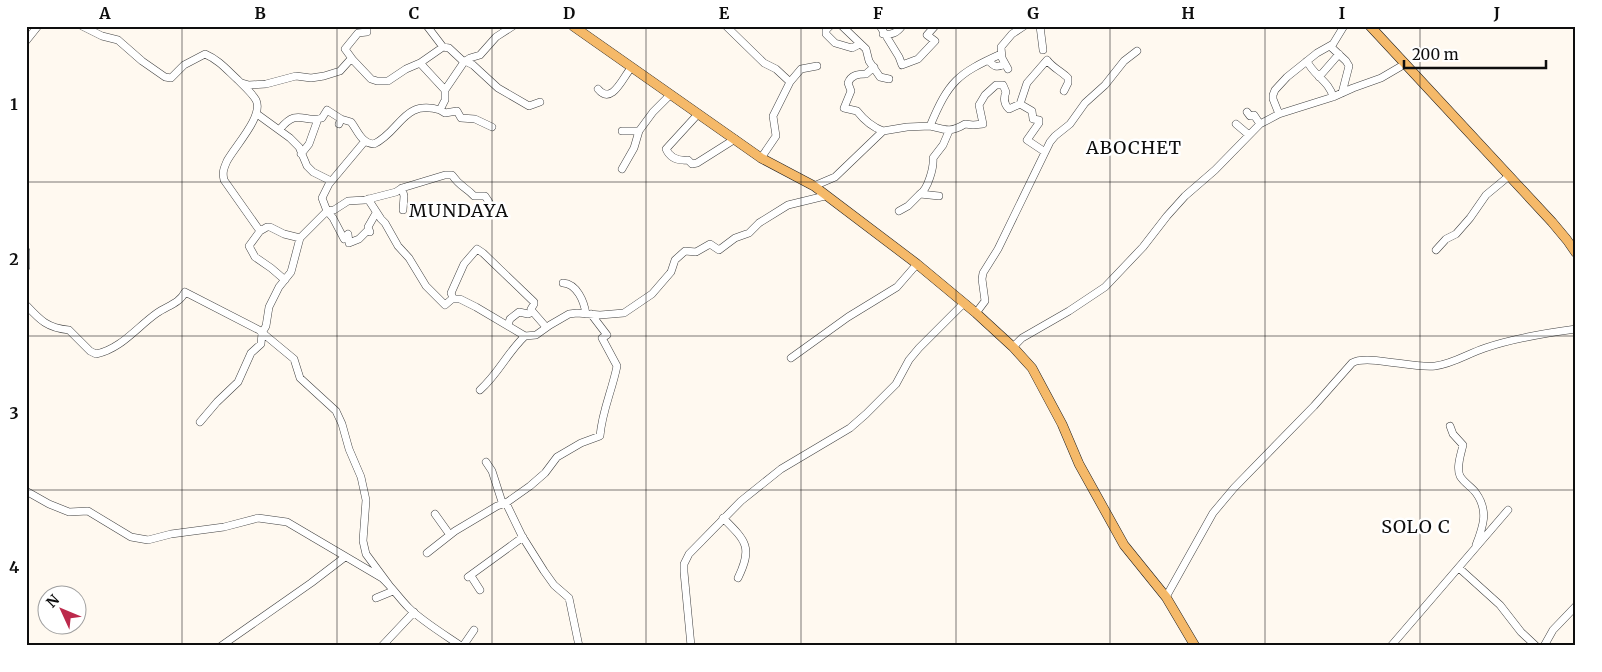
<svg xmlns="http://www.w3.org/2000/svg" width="1602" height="672" font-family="Merriweather,serif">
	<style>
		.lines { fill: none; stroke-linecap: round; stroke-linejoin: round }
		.minor-casing { stroke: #414141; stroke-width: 8 }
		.major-casing { stroke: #1f1f1f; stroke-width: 10 }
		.minor { stroke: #fff; stroke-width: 7 }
		.major { stroke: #f5b969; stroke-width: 9 }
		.grid { fill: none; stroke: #0e0e0e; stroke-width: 1; stroke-opacity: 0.55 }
		.labels { text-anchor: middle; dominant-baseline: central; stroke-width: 5; stroke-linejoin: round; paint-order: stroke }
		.quarter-label { font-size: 18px; letter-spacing: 1px; fill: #0e0e0e; stroke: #fff }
		.neatline { fill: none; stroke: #0e0e0e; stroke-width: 2 }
		.grid-label { font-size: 16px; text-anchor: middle; font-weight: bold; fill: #0e0e0e }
	</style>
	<rect width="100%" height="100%" fill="#fff9f0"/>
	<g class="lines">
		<defs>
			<path id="minor" d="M82,26L102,36L118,40L142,61L165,77L171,78L184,65L205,54C219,60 227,70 238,80C244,86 252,93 256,100C264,116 235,146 227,161C224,168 222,172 224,180L260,231
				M367,26V32L358,33L345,49L353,60L371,79L377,81H388L406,69L420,63L443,47
				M427,26L443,47L449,48L464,62
				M726,26L764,63L776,69L790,82
				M830,26L826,30V34L835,43L852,48L860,44
				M842,26L866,49L869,61L880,77L889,79
				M880,26L899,57L902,65L918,59L935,41L927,35L935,26
				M1040,26L1043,50
				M883,34C892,35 897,33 902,26
				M26,41L38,26
				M1330,46L1346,61L1349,66L1342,93
				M1001,54C957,74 949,81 930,126C946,130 950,133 965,124L973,125L983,124L979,105L985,95L996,85H1003L1006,92C1003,99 1004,104 1009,109L1020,104L1027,83L1047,60C1053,68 1061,71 1068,78V83L1064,91
				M988,60C994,67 997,68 1005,64
				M465,61L473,65L498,88L529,106L540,102
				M1307,61C1313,75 1330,82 1333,97
				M874,67L866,74C858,74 851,75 848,83L851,91L844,108L857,111C864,120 872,127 883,131
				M1008,69L1002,58L1001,47L1012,34L1024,26
				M1319,77L1339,54
				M242,83L249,85L266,84L296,76L311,78L324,76L340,71L349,61L353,60
				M598,89C612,106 623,77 631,68
				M445,90L464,62L470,58L480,55L496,37L513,26
				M1020,104L1032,111L1033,119L1039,120V123L1027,140L1045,152
				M440,110L445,113L457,111L461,118L475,119L492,127
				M1247,112L1250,116L1254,115L1260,124
				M698,114L666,149C670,158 678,161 688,160L692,164L697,163L735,139
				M1279,114L1273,99V95L1275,90L1287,77L1317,53L1333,44L1344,26
				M339,124L341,119L351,122C358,131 361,143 374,144C401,131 403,99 440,110L445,100V90L420,63
				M1236,124L1249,135
				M280,129C298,107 304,124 322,118L327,110L341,119
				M622,131H639
				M301,154L309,144L318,119
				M761,158L776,136L773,116L790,82L801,69L817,66
				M622,169L634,148L639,131L653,112L670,95
				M329,184L365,141
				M814,186L835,177L883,131L907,127L930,126
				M402,188L404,196L403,210
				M920,194C928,189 934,167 933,158L943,145L949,131
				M368,199L381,219L385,223L398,246L409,258L426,286L445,305L452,299H460L476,307L525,336L536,335L550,325L569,314L577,313L600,315L624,313L652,294L671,272L675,260L685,251L696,252L710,244L719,250L735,238L749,233L759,223L788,205L825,196
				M327,211L334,210L348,201L365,200L396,192L402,188L445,175H452C460,187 466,187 474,196H485L489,202
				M327,211L333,218L344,239L348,234L349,243L359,239L367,231L370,232L368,227L376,213
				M899,211L908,206L920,194L939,196
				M1436,250L1446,239L1456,234L1470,218L1486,195L1509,176
				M26,251V267
				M285,280L271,268L255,257L249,246L260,231L267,227H270L284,234L300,238
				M563,283C577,284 584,301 586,314
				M453,298L451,293L464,264L477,249L483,253L534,302V304L531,309
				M26,305C40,320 47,328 69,330L90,351L96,354C121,349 137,327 157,313C167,306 180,303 185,292L259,330L294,359L300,378L336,411L342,424L349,449L361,477L366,500L363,541L366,554L389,585
				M976,313L985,301L982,279L983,273L998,249L1050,142L1055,136L1070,124L1085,103L1105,85L1124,61L1137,51
				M508,325L510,319L519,312L528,314L533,312L546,327
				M1013,347L1022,338L1069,311L1105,287L1143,247L1167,216L1185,196L1215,170L1260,124L1279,114L1333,97L1353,88L1381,78L1405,64
				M791,358L848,317L897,287L917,264
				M480,390C499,373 507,353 525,336
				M200,422L217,402L238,382L251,353L261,344L262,333L266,326L269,307L279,287L291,272L300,238L327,211L322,198L329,184V180L313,172L307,166L299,147L290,138L257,114
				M1450,426L1453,434L1463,445C1461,454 1456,467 1460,476C1464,483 1472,487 1476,493C1489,511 1483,527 1476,545
				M486,462L492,471L502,502L506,503L522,536L544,571L554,585L569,598L579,646
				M26,491L49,504L69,512L88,511L131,537L148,540L171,534L224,527L258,518L287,522L382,578C392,587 399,598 409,608C422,621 445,635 461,646
				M435,514L450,535
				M723,518C746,541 753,547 738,578
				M427,553L455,531L497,506L506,503L530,486L545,473L557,457L581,443L600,436C602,411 612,391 617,366L602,338L607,335L591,314
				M1459,568L1500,605L1521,632L1536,646
				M471,576L480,590
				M468,577L523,537
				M1166,597L1213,513L1234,488L1314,406L1352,363C1367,354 1414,369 1435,366C1453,364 1469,353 1485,348C1514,338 1546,333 1576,329
				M376,598L393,591
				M221,646L311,583L345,557
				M382,646L414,612
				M463,646L474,630
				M691,646L684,572V564L689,554L741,501L781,469L850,428L866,414L896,384L909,360L919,348L964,303
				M1391,646L1508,510
				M1544,646L1553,630L1576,606"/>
			<path id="major" d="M573,26L761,158L814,186L917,264L976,313L1013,347L1032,368L1062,424L1079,464L1124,545L1166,597L1195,646
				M1370,26L1552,222L1567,240L1576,253"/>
		</defs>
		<!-- minor casing -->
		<use href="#minor" class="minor-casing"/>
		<!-- major casing -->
		<use href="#major" class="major-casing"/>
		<!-- minor -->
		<use href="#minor" class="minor"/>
		<!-- major -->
		<use href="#major" class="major"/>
	</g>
	<!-- grid -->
	<path class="grid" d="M182,26V646M337,26V646M492,26V646M646,26V646M801,26V646M956,26V646M1110,26V646M1265,26V646M1420,26V646M26,182H1576M26,336H1576M26,490H1576"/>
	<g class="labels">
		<!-- quarter labels -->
		<g class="quarter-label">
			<text x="1134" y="147">ABOCHET</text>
			<text x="459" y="210">MUNDAYA</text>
			<text x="1416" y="526">SOLO C</text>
		</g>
	</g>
	<!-- border -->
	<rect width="1602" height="672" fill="none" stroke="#ffffff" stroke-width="55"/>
	<!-- north arrow -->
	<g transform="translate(62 610) rotate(314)"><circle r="24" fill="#ffffff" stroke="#9f9f9f"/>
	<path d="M0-4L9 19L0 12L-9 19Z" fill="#bc294b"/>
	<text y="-8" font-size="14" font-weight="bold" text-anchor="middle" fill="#0e0e0e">N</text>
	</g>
	<!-- scale -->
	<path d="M1404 60v8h142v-8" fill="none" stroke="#0e0e0e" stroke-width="2.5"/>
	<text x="1412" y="60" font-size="15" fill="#0e0e0e" stroke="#ffffff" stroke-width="4" paint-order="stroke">200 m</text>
	<rect x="28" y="28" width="1546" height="616" class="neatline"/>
	<g class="grid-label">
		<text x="105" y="19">A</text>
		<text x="260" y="19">B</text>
		<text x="414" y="19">C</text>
		<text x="569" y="19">D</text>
		<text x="724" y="19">E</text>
		<text x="878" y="19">F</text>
		<text x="1033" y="19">G</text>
		<text x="1188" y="19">H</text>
		<text x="1342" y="19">I</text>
		<text x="1497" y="19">J</text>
		<text x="14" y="110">1</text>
		<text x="14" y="265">2</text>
		<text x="14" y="419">3</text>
		<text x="14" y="573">4</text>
	</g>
</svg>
